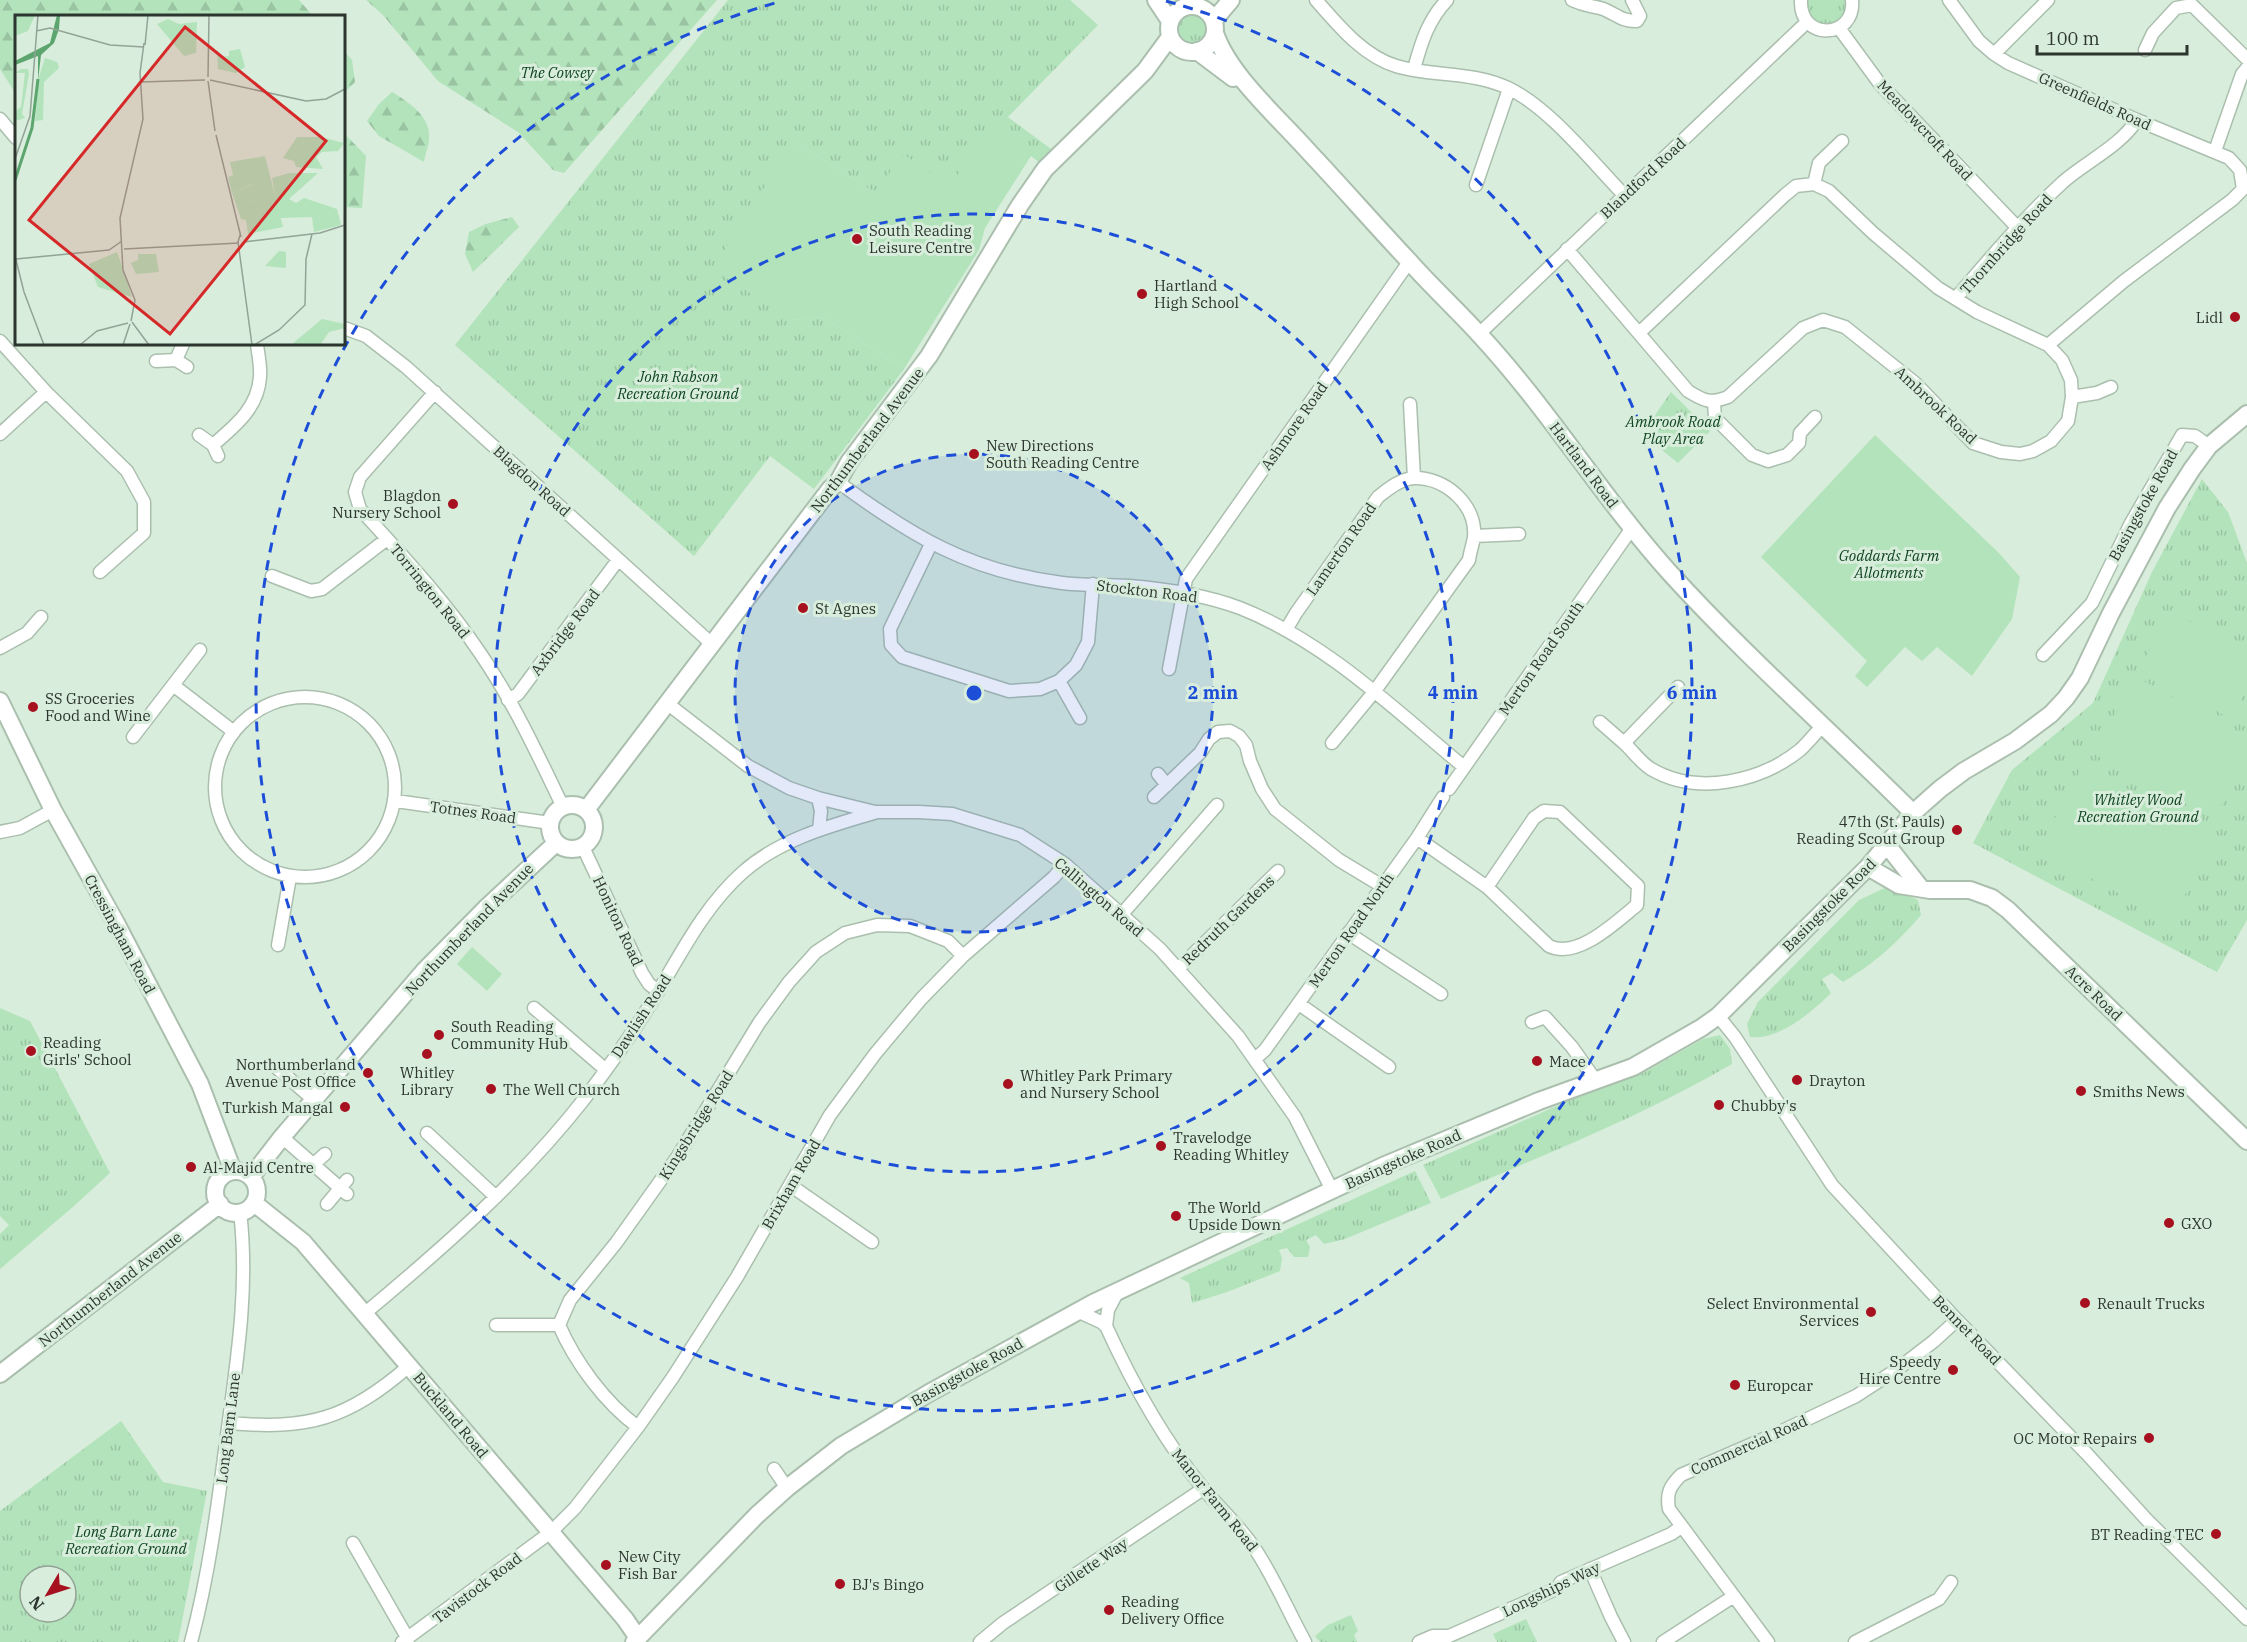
<svg xmlns="http://www.w3.org/2000/svg" width="2247" height="1642" font-family="'IBM Plex Serif',serif">
	<style>
		.grass { fill: url(#grass-tufts); fill-rule: evenodd }
		.forest { fill: url(#forest-firs) }
		.garden { fill: #b2e3bb }
		.lines { fill: none; stroke-linecap: round; stroke-linejoin: round }
		.street-casing { stroke: #abbfae; stroke-width: 15 }
		.secondary-casing { stroke: #abbfae; stroke-width: 20 }
		.street { stroke: #fff; stroke-width: 12 }
		.secondary { stroke: #fff; stroke-width: 16 }
		.ring { fill: none; stroke: #1d4ed8; stroke-width: 3; stroke-dasharray: 10 8 }
		.poi-dot { fill: #a7101f; stroke: #d8eddb; stroke-width: 2 }
		.labels { text-anchor: middle; dominant-baseline: central; stroke-width: 6; stroke-linejoin: round; paint-order: stroke }
		.park-label { font-size: 15px; font-style: italic; fill: #0f4521; stroke: #d8eddb }
		.street-label { font-size: 15px; fill: #2c352e; stroke: #d8eddb }
		.poi-label { font-size: 15px; fill: #2c352e; stroke: #d8eddb; text-anchor: start }
		.inset-river { fill: none; stroke: #5da56e; stroke-width: 3 }
		.inset-road { fill: none; stroke: #93a396; stroke-width: 1.5 }
		.view { fill: #d62828; fill-opacity: 0.15; stroke: #d62828; stroke-width: 3 }
		.inset-edge { fill: none; stroke: #2c352e; stroke-width: 3 }
		.centre { fill: #1d4ed8; stroke: #d8eddb; stroke-width: 3 }
		.ring-label { font-size: 18px; text-anchor: middle; font-weight: bold; fill: #1d4ed8; stroke: #d8eddb; stroke-width: 6; stroke-linejoin: round; paint-order: stroke }
	</style>
	<defs>
		<pattern id="grass-tufts" width="24" height="20" patternUnits="userSpaceOnUse" patternTransform="scale(1.5)"><rect width="24" height="20" fill="#b2e3bb"/><path d="M3 7l-1-3M5 7V3M7 7l1-3M15 17l-1-3M17 17v-4M19 17l1-3" fill="none" stroke="#99c3a1"/></pattern>
		<pattern id="forest-firs" width="22" height="20" patternUnits="userSpaceOnUse" patternTransform="scale(1.5)"><rect width="22" height="20" fill="#b2e3bb"/><path d="M5 1l3.5 6h-7zM16 11l3.5 6h-7z" fill="#99c3a1"/></pattern>
	</defs>
	<rect width="100%" height="100%" fill="#d8eddb"/>
	<!-- grass -->
	<path class="grass" d="M728,0H1070L1098,25L1008,117L1051,149L1040,163L1031,156L951,185L874,192L794,141L792,320L823,317L904,369L814,489L770,456L694,556L455,345Z
		M1807,0H1846L1845,12L1836,23C1817,28 1808,18 1807,0Z
		M1174 29a18 18 0 1 1 36 0a18 18 0 1 1-36 0Z
		M1671,392L1710,431L1678,463L1642,434Z
		M2202,479L2228,512L2247,563V920L2217,972L1973,843L2012,770L2093,703L2152,572Z
		M1887,887L1918,900L1921,915C1897,943 1875,963 1843,982L1832,973L1822,979L1831,993C1812,1012 1778,1041 1750,1037L1747,1024L1758,1002L1859,900Z
		M0,1008L30,1021L110,1173L74,1206L0,1269V1234L9,1225L0,1216Z
		M1720,1035L1730,1049L1732,1064C1639,1118 1539,1157 1441,1199L1423,1165L1586,1093L1645,1072L1703,1039Z
		M1415,1171L1431,1203L1345,1239L1324,1244L1316,1235L1306,1240L1310,1247L1308,1257H1294L1287,1248L1279,1250L1282,1258L1280,1271L1227,1292L1192,1303L1189,1283L1180,1278Z
		M121,1421L163,1482L207,1491L178,1642H0V1511ZM30,1576H66V1612H30Z
		M1351,1615L1358,1631L1354,1635L1357,1642H1320L1315,1636L1328,1625Z
		M1526,1619L1537,1642H1497L1493,1634Z"/>
	<!-- forest -->
	<path class="forest" d="M0,0H299L313,16H16V94L0,69Z
		M366,0H717L564,173L553,170L518,132L438,81L383,15Z
		M344,51L352,60L355,82L344,93Z
		M392,92C408,102 431,116 429,138C429,146 425,154 424,162L379,136L367,121L379,104Z
		M344,133L366,156L362,208L344,207Z
		M512,217L519,227L473,272L465,254L469,232L486,224Z"/>
	<!-- garden -->
	<path class="garden" d="M988,128L1031,156L985,228L979,250L904,369L823,317L792,320L712,269L794,141L874,192L904,155L951,185Z
		M1694,417L1709,432L1682,457L1668,442Z
		M1875,435L1999,553L2020,577L2012,619L1972,676L1937,647L1922,661L1905,647L1867,687L1855,676L1867,661L1761,557Z
		M2170,611L2247,652V689L2231,719L2139,669Z
		M2136,677L2247,737V758L2214,819L2094,754Z
		M2083,765L2216,836L2171,921L2038,850Z
		M472,947L502,974L487,991L457,964Z"/>
	<g class="lines">
		<defs>
			<path id="street" d="M1316,0C1338,25 1363,56 1396,66C1433,77 1472,71 1508,88C1550,108 1592,162 1625,196
				M1572,0C1585,6 1588,5 1600,8C1614,12 1621,22 1637,21L1640,16L1632,0
				M1801,0C1799,42 1856,39 1852,0
				M1949,0L1979,41L1994,54L2008,63L2137,120L2229,158L2240,170L2243,189L2232,200L2124,281L2048,345
				M1839,28L1880,84L2017,227
				M2145,50L2153,33L2176,8L2192,5L2247,59
				M1994,54L2048,0
				M1414,69C1421,43 1428,20 1447,0
				M0,119L16,138
				M2215,151L2242,74L2247,68
				M1814,184L1819,163L1842,141
				M1476,185L1509,89
				M1567,249L1688,391C1704,401 1710,404 1728,397L1803,328L1823,320L1845,327L1915,383L1973,443L2001,452L2020,454L2033,451L2051,441L2068,421L2072,397L2071,380L2062,360L2048,345L1977,312L1938,288L1873,233L1829,191L1814,184L1796,186L1785,195L1639,333
				M1956,298C1990,258 2024,218 2063,182C2087,161 2119,147 2137,120
				M344,328L366,336L406,367L713,645
				M1479,334L1807,22
				M0,341L46,392L0,434
				M176,360L187,367
				M156,361L176,360L183,344
				M46,392L127,471L144,502V533L100,572
				M435,392L360,477L355,492L360,509C402,555 445,601 480,653C513,701 538,755 563,807
				M2072,397L2097,393L2111,387
				M1714,402L1715,418L1752,455L1768,461L1787,455L1799,443L1800,433L1815,417
				M1410,404L1414,478
				M199,435L213,445C235,426 258,408 260,377C261,366 258,354 257,344
				M213,445L218,456
				M838,482C912,536 968,571 1062,583C1084,586 1107,584 1129,586C1166,589 1205,595 1240,608C1326,642 1394,709 1464,767
				M1474,536L1519,534
				M931,544L890,629L891,645L902,657L1009,691L1040,689L1059,681L1076,665L1088,642L1093,584
				M272,576L311,591L322,589L387,539
				M1286,630L1296,613L1378,497C1388,489 1400,479 1414,478C1445,477 1477,505 1474,537C1473,544 1470,552 1469,560L1374,692L1332,743
				M0,648L27,633L41,617
				M2043,655L2092,603L2131,523L2182,435L2195,436L2209,446
				M1169,669L1186,579L1409,262
				M1059,681L1080,718
				M173,685L200,650
				M1678,687L1624,743C1633,751 1641,763 1651,769C1697,796 1760,782 1800,750C1808,743 1815,733 1823,726
				M215 787a90 90 0 1 1 180 0a90 90 0 1 1-180 0Z
				M508,700L518,694L618,560
				M668,704L748,766L789,788L818,798L875,812H919L952,814L1020,835L1065,864L1160,949L1238,1036L1295,1117L1332,1190
				M1600,722L1624,743
				M133,737L173,685L234,732
				M1158,774L1167,785
				M1449,789L1632,528
				M1154,797L1200,753L1209,739L1218,732L1230,731L1239,736L1246,745L1250,761L1262,789L1275,809L1339,860L1382,886
				M818,798L821,811L819,829
				M396,801L550,823
				M0,832L20,828L53,810
				M1417,838L1487,887L1534,818L1544,811L1560,812L1638,886L1637,905C1616,922 1577,960 1549,946L1487,887
				M583,847L642,973L649,984L658,991
				M1122,914L1217,805
				M1348,933L1441,994
				M278,945L290,877
				M1178,969L1278,871
				M1299,1004L1389,1067
				M534,1008L606,1070
				M1718,1016L1735,1037L1832,1185L1957,1320L2087,1454L2147,1520L2247,1619
				M1532,1022L1545,1017L1572,1047L1596,1081
				M1255,1059L1265,1050L1417,838L1443,797
				M277,1068L314,1100
				M427,1133L496,1197
				M282,1137L347,1194
				M314,1164L325,1154
				M790,1185L872,1242
				M327,1204L347,1180
				M1077,1311L1101,1322L1106,1326C1132,1383 1163,1439 1202,1487C1219,1508 1240,1526 1255,1549C1275,1579 1288,1611 1305,1642
				M364,1314C443,1248 521,1180 585,1098C611,1064 637,1027 659,990C684,948 706,905 743,872C779,840 829,826 874,813
				M496,1325H559
				M1106,1326L1108,1310L1118,1291
				M229,1423C309,1430 348,1419 409,1366
				M638,1427C605,1403 575,1362 559,1325L570,1300L616,1243L678,1156L759,1023L789,982L816,952L845,933L877,925L910,926L948,941L963,956
				M774,1469L787,1488
				M353,1543L408,1639
				M1590,1569L1611,1617L1624,1642
				M191,1642C209,1575 218,1504 227,1435C237,1361 249,1286 240,1212
				M402,1642L551,1532L575,1508L638,1427L673,1377L737,1277L830,1115L875,1054L921,999L963,956L1054,877L1065,864
				M980,1642L1003,1623L1203,1489
				M1419,1642L1433,1636H1449L1556,1589L1561,1582L1671,1534L1681,1527
				M1663,1642L1734,1596
				M1768,1642L1669,1509C1666,1493 1670,1486 1681,1475L1780,1432L1856,1396L1899,1368L1934,1341L1957,1320
				M1855,1642L1939,1599L1951,1582"/>
			<path id="secondary" d="M1156,0L1170,21
				M1169 29a23 23 0 1 1 46 0a23 23 0 1 1-46 0Z
				M1214,20L1231,0
				M1215,33C1229,75 1279,118 1309,152C1343,188 1375,225 1409,261C1431,286 1456,309 1478,333C1548,408 1601,496 1669,572C1746,657 1832,732 1913,813
				M1197,51L1233,78
				M0,701L53,810L116,923L200,1084L233,1171
				M550 827a22 22 0 1 1 44 0a22 22 0 1 1-44 0Z
				M586,810L830,489L838,482L849,462L929,356L1020,205L1045,169L1145,71L1170,37
				M1887,845L1920,887
				M1868,867L1899,885L1930,890H1970L1992,898L2008,910L2247,1141
				M215 1192a21 21 0 1 1 42 0a21 21 0 1 1-42 0Z
				M251,1177L282,1137L425,970L487,907L556,843
				M254,1203L303,1242L625,1619L638,1638
				M0,1374L220,1204
				M634,1642L757,1515L787,1488L841,1446L929,1393L1093,1303L1383,1166L1539,1101L1633,1067L1701,1028L1718,1016L1868,867L1913,813L1940,789L1964,771L2015,741L2051,714L2066,698L2080,678L2111,613L2167,508L2192,469L2209,446L2247,414"/>
		</defs>
		<!-- street casing -->
		<use href="#street" class="street-casing"/>
		<!-- secondary casing -->
		<use href="#secondary" class="secondary-casing"/>
		<!-- street -->
		<use href="#street" class="street"/>
		<!-- secondary -->
		<use href="#secondary" class="secondary"/>
	</g>
	<!-- distance rings -->
	<circle cx="974" cy="693" r="239" fill="#1d4ed8" fill-opacity=".12"/>
	<g class="ring">
		<circle cx="974" cy="693" r="239"/>
		<circle cx="974" cy="693" r="479"/>
		<path d="M1166 1A718 718 0 1 1 782 1"/>
	</g>
	<!-- markers -->
	<g class="poi-dot">
		<circle cx="857" cy="239" r="6"/>
		<circle cx="1142" cy="294" r="6"/>
		<circle cx="2235" cy="317" r="6"/>
		<circle cx="974" cy="454" r="6"/>
		<circle cx="453" cy="504" r="6"/>
		<circle cx="803" cy="608" r="6"/>
		<circle cx="33" cy="707" r="6"/>
		<circle cx="1957" cy="830" r="6"/>
		<circle cx="439" cy="1035" r="6"/>
		<circle cx="31" cy="1051" r="6"/>
		<circle cx="427" cy="1054" r="6"/>
		<circle cx="1537" cy="1061" r="6"/>
		<circle cx="368" cy="1073" r="6"/>
		<circle cx="1797" cy="1080" r="6"/>
		<circle cx="1008" cy="1084" r="6"/>
		<circle cx="491" cy="1089" r="6"/>
		<circle cx="2081" cy="1091" r="6"/>
		<circle cx="1719" cy="1105" r="6"/>
		<circle cx="345" cy="1107" r="6"/>
		<circle cx="1161" cy="1146" r="6"/>
		<circle cx="191" cy="1167" r="6"/>
		<circle cx="1176" cy="1216" r="6"/>
		<circle cx="2169" cy="1223" r="6"/>
		<circle cx="2085" cy="1303" r="6"/>
		<circle cx="1871" cy="1312" r="6"/>
		<circle cx="1953" cy="1370" r="6"/>
		<circle cx="1735" cy="1385" r="6"/>
		<circle cx="2149" cy="1438" r="6"/>
		<circle cx="2216" cy="1534" r="6"/>
		<circle cx="606" cy="1565" r="6"/>
		<circle cx="840" cy="1584" r="6"/>
		<circle cx="1109" cy="1610" r="6"/>
	</g>
	<g class="labels">
		<!-- park labels -->
		<g class="park-label">
			<text x="557" y="72">The Cowsey</text>
			<text x="678" y="376">John Rabson<tspan x="678" dy="17">Recreation Ground</tspan></text>
			<text x="1673" y="421">Ambrook Road<tspan x="1673" dy="17">Play Area</tspan></text>
			<text x="1889" y="555">Goddards Farm<tspan x="1889" dy="17">Allotments</tspan></text>
			<text x="2138" y="799">Whitley Wood<tspan x="2138" dy="17">Recreation Ground</tspan></text>
			<text x="126" y="1531">Long Barn Lane<tspan x="126" dy="17">Recreation Ground</tspan></text>
		</g>
		<!-- street labels -->
		<g class="street-label">
			<text transform="translate(2095 101) rotate(24)">Greenfields Road</text>
			<text transform="translate(1925 130) rotate(47)">Meadowcroft Road</text>
			<text transform="translate(1643 178) rotate(-43)">Blandford Road</text>
			<text transform="translate(2006 244) rotate(-48)">Thornbridge Road</text>
			<text transform="translate(1936 405) rotate(43)">Ambrook Road</text>
			<text transform="translate(1294 426) rotate(-55)">Ashmore Road</text>
			<text transform="translate(867 440) rotate(-53)">Northumberland Avenue</text>
			<text transform="translate(1584 465) rotate(53)">Hartland Road</text>
			<text transform="translate(532 481) rotate(42)">Blagdon Road</text>
			<text transform="translate(2143 505) rotate(-61)">Basingstoke Road</text>
			<text transform="translate(1341 549) rotate(-55)">Lamerton Road</text>
			<text transform="translate(430 591) rotate(51)">Torrington Road</text>
			<text transform="translate(1147 591) rotate(7)">Stockton Road</text>
			<text transform="translate(565 632) rotate(-53)">Axbridge Road</text>
			<text transform="translate(1541 658) rotate(-55)">Merton Road South</text>
			<text transform="translate(473 812) rotate(8)">Totnes Road</text>
			<text transform="translate(1099 897) rotate(41)">Callington Road</text>
			<text transform="translate(1829 905) rotate(-45)">Basingstoke Road</text>
			<text transform="translate(1228 920) rotate(-44)">Redruth Gardens</text>
			<text transform="translate(618 921) rotate(65)">Honiton Road</text>
			<text transform="translate(469 929) rotate(-46)">Northumberland Avenue</text>
			<text transform="translate(1351 930) rotate(-55)">Merton Road North</text>
			<text transform="translate(120 934) rotate(62)">Cressingham Road</text>
			<text transform="translate(2094 993) rotate(44)">Acre Road</text>
			<text transform="translate(641 1016) rotate(-57)">Dawlish Road</text>
			<text transform="translate(696 1125) rotate(-58)">Kingsbridge Road</text>
			<text transform="translate(1403 1159) rotate(-24)">Basingstoke Road</text>
			<text transform="translate(791 1184) rotate(-60)">Brixham Road</text>
			<text transform="translate(110 1289) rotate(-38)">Northumberland Avenue</text>
			<text transform="translate(1967 1330) rotate(46)">Bennet Road</text>
			<text transform="translate(967 1372) rotate(-29)">Basingstoke Road</text>
			<text transform="translate(451 1415) rotate(50)">Buckland Road</text>
			<text transform="translate(228 1428) rotate(-83)">Long Barn Lane</text>
			<text transform="translate(1749 1445) rotate(-24)">Commercial Road</text>
			<text transform="translate(1215 1500) rotate(51)">Manor Farm Road</text>
			<text transform="translate(1091 1565) rotate(-34)">Gillette Way</text>
			<text transform="translate(477 1588) rotate(-37)">Tavistock Road</text>
			<text transform="translate(1551 1589) rotate(-26)">Longships Way</text>
		</g>
		<!-- poi labels -->
		<g class="poi-label">
			<text x="869" y="230">South Reading<tspan x="869" dy="17">Leisure Centre</tspan></text>
			<text x="1154" y="285">Hartland<tspan x="1154" dy="17">High School</tspan></text>
			<text x="2223" y="317" text-anchor="end">Lidl</text>
			<text x="986" y="445">New Directions<tspan x="986" dy="17">South Reading Centre</tspan></text>
			<text x="441" y="495" text-anchor="end">Blagdon<tspan x="441" dy="17">Nursery School</tspan></text>
			<text x="815" y="608">St Agnes</text>
			<text x="45" y="698">SS Groceries<tspan x="45" dy="17">Food and Wine</tspan></text>
			<text x="1945" y="821" text-anchor="end">47th (St. Pauls)<tspan x="1945" dy="17">Reading Scout Group</tspan></text>
			<text x="451" y="1026">South Reading<tspan x="451" dy="17">Community Hub</tspan></text>
			<text x="43" y="1042">Reading<tspan x="43" dy="17">Girls' School</tspan></text>
			<text x="1549" y="1061">Mace</text>
			<text x="356" y="1064" text-anchor="end">Northumberland<tspan x="356" dy="17">Avenue Post Office</tspan></text>
			<text x="427" y="1072" text-anchor="middle">Whitley<tspan x="427" dy="17">Library</tspan></text>
			<text x="1020" y="1075">Whitley Park Primary<tspan x="1020" dy="17">and Nursery School</tspan></text>
			<text x="1809" y="1080">Drayton</text>
			<text x="503" y="1089">The Well Church</text>
			<text x="2093" y="1091">Smiths News</text>
			<text x="1731" y="1105">Chubby's</text>
			<text x="333" y="1107" text-anchor="end">Turkish Mangal</text>
			<text x="1173" y="1137">Travelodge<tspan x="1173" dy="17">Reading Whitley</tspan></text>
			<text x="203" y="1167">Al-Majid Centre</text>
			<text x="1188" y="1207">The World<tspan x="1188" dy="17">Upside Down</tspan></text>
			<text x="2181" y="1223">GXO</text>
			<text x="1859" y="1303" text-anchor="end">Select Environmental<tspan x="1859" dy="17">Services</tspan></text>
			<text x="2097" y="1303">Renault Trucks</text>
			<text x="1941" y="1361" text-anchor="end">Speedy<tspan x="1941" dy="17">Hire Centre</tspan></text>
			<text x="1747" y="1385">Europcar</text>
			<text x="2137" y="1438" text-anchor="end">OC Motor Repairs</text>
			<text x="2204" y="1534" text-anchor="end">BT Reading TEC</text>
			<text x="618" y="1556">New City<tspan x="618" dy="17">Fish Bar</tspan></text>
			<text x="852" y="1584">BJ's Bingo</text>
			<text x="1121" y="1601">Reading<tspan x="1121" dy="17">Delivery Office</tspan></text>
		</g>
	</g>
	<!-- overview -->
	<g transform="translate(15 15)">
		<rect width="330" height="330" fill="#d8eddb"/>
		<path d="M0,0H20L13,16L0,21ZM153,4L164,9L182,7L181,38L169,41L142,9ZM225,34L230,52L221,58L203,54L202,35L206,42L214,41V36ZM30,43L42,47L44,53L29,67L28,105L20,106L24,62ZM6,54H13L14,59L7,99L10,103L4,105H0V96L6,92L10,58H0ZM250,141L268,212L233,219L231,205L225,204L231,202L229,195L234,188L244,185L238,169L217,178L213,162L218,160L215,147ZM264,236L271,237V253L250,251ZM102,237L105,245L117,282L83,272L74,249Z" fill="#b2e3bb"/>
		<path d="M282,122H306L329,128L323,136L307,137L301,142L308,154L281,152L279,146L268,143ZM274,158H303L274,184L281,188L289,183L322,194L326,210L299,217L297,202L264,203L257,163ZM307,304L330,309V313L314,317L305,330H276Z" fill="#b2e3bb"/>
		<path d="M239,169L244,185L234,188L235,193L229,195L232,202L226,204L217,178ZM123,239H141L144,257L121,259L116,248L123,245Z" fill="#b2e3bb"/>
		<path d="M42,0H45L44,14L39,28L26,40L23,66V41L0,50V46L35,28Z" fill="#5da56e"/>
		<path class="inset-river" d="M0,165L17,113L23,64"/>
		<path class="inset-road" d="M21,16L35,13L95,30L129,32M130,30L133,0M193,62L194,0M195,65L291,86L311,84L330,74M193,66L200,116M126,67L190,65M201,120L226,222M0,144L15,101L23,0M225,220L223,227L237,330M228,227L305,218L330,210M109,234L224,228M0,241L9,277L29,330M1,244L94,235L107,226M116,306L120,285L108,255L105,203L128,104L125,58L129,28M117,307L134,330M65,330L82,316L113,308M108,330L115,309M239,330L264,315L290,290L291,244L297,219"/>
		<path class="view" d="M170,12L311,126L155,319L14,205Z"/>
		<rect width="330" height="330" class="inset-edge"/>
	</g>
	<circle cx="974" cy="693" r="9" class="centre"/>
	<g class="ring-label">
		<text x="1213" y="699">2 min</text>
		<text x="1453" y="699">4 min</text>
		<text x="1692" y="699">6 min</text>
	</g>
	<!-- north arrow -->
	<g transform="translate(48 1594) rotate(231)"><circle r="28" fill="#d8eddb" stroke="#93a396" stroke-width="1.5"/>
	<path d="M0-4.5L10 22L0 15L-10 22Z" fill="#a7101f"/>
	<text y="-9" font-size="16" font-weight="bold" text-anchor="middle" fill="#2c352e">N</text>
	</g>
	<!-- scale -->
	<path d="M2037 45v9h150v-9" fill="none" stroke="#2c352e" stroke-width="3"/>
	<text x="2046" y="45" font-size="18" fill="#2c352e" stroke="#d8eddb" stroke-width="4.5" paint-order="stroke">100 m</text>
</svg>
